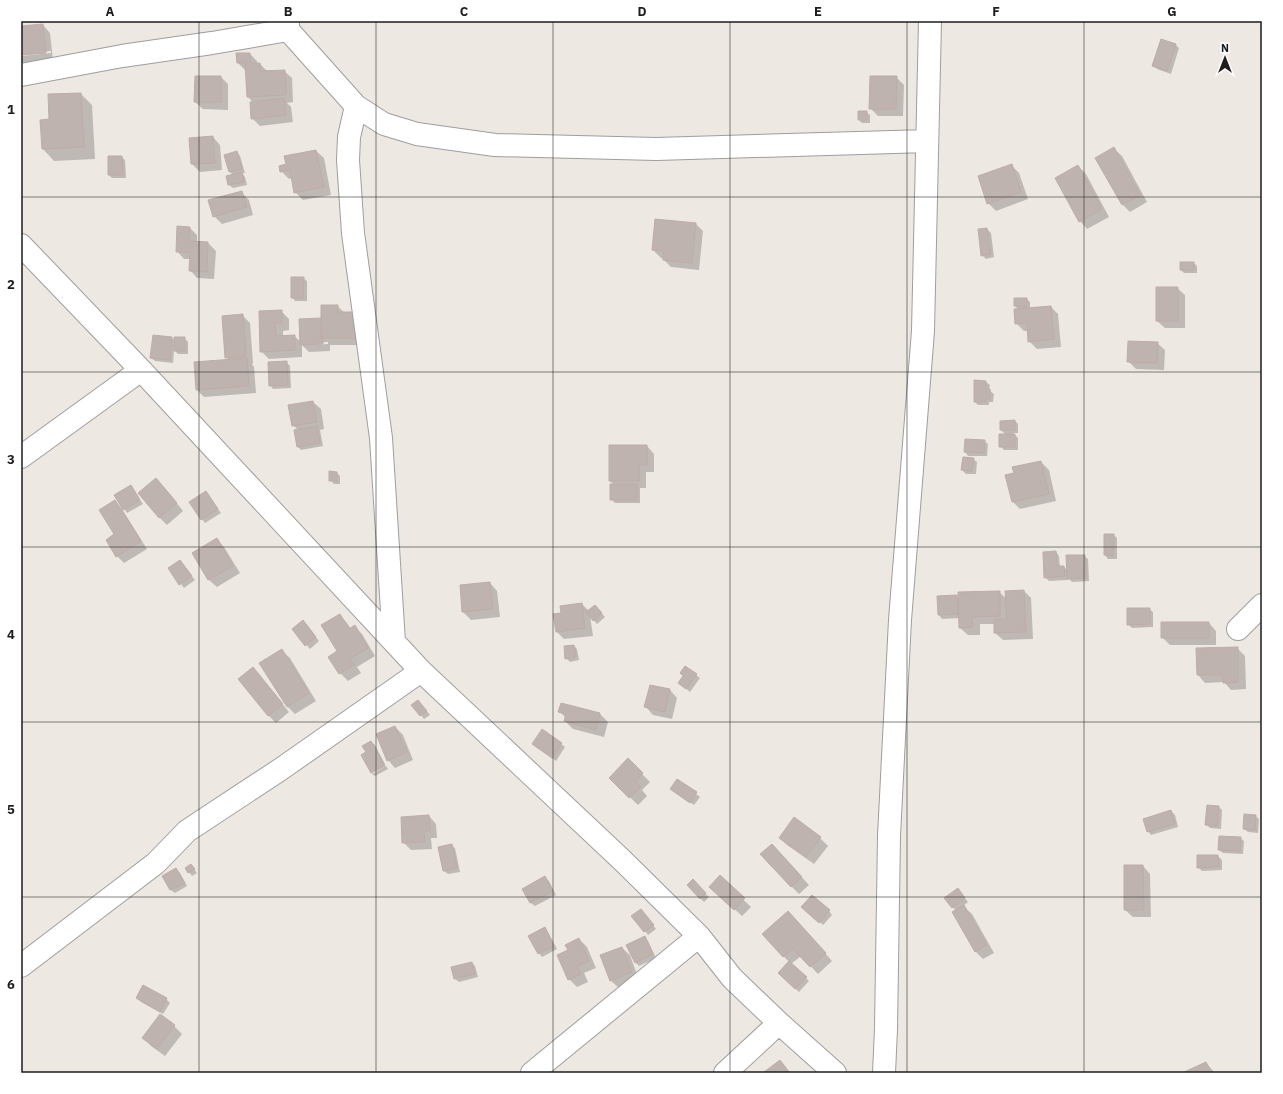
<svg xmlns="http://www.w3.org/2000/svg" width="1283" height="1094" font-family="'IBM Plex Sans',sans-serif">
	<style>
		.shadow { fill: #0003; fill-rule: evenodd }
		.building { fill: #beb3af; stroke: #bfaca6 }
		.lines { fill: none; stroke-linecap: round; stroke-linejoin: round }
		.minor-casing { stroke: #9e9e9e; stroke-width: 24 }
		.minor { stroke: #fff; stroke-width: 22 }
		.grid { fill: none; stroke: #1d1d1d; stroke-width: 1; stroke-opacity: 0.55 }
		.neatline { fill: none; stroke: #1d1d1d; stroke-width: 1.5 }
		.grid-label { font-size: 13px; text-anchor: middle; font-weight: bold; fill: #1d1d1d }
	</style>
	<rect width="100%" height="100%" fill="#eee8e3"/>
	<!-- shadow -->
	<path class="shadow" d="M43,25L50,33L53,60L21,63V56L51,53V51L21,54V27Z
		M1176,45L1179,48L1171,74L1157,69L1153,65Z
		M250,54L257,61V64H260L268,72L284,71L292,78L293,102L287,103L291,107L293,122L260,126L252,118L253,102L248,97L246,71L238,63Z
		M221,77L228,84V110L203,109L195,102Z
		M896,77L904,85L903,116H878L870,108Z
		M81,94L92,105L95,159L54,161L43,149L41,121L50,120Z
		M866,112L870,115V123H862L859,120Z
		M213,137L220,145L222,170L200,172L192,164Z
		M1114,149L1122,156L1147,202L1130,212L1122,204Z
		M316,151L324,158L331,195L303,200L295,192L292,178L289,179L281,171L287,165Z
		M237,152L240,156L245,173H242L245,177L247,185L233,188L229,185L233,175L230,172L226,156Z
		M122,157L125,160L126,178H112L109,175Z
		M1011,165L1019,173L1028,199L996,211L988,203Z
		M1078,166L1086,174L1109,217L1087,229L1080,221Z
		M241,192L249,200L253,215L222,224L214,216Z
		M696,224L703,231L699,270L671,267L664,260V258H661L653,250Z
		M190,228L197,235V242L208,243L216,251L214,279L197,278L190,270V259H184L177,251Z
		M987,229L991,233L994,257L986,259L982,255Z
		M1194,263L1197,266V273H1184L1181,270Z
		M303,278L307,281V301H295L292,297Z
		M1177,288L1185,295V328H1165L1157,321Z
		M1027,299L1030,302V309L1051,307L1058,314L1061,347L1037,349L1029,341L1028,331H1024L1016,323L1019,310L1015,306Z
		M337,306L345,313L365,345H330V351L309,352L302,345V357L269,359L261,351L260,312L281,311L289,319V330L283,331V336H294L301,342L322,319ZM328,342V344L307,345V343Z
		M242,315L250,323L253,363L252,364L254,367L256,393L204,397L197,390L229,360L226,357Z
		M172,338L175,341L184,338L188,342V354H178L174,350L173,363L155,361L151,358Z
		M1157,343L1165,350L1164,370L1136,369L1128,361Z
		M286,362L290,366L291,388L273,389L270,385Z
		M986,382L990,385L989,390L994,394L993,402H989V405H978L975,402Z
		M313,402L321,409L324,429L320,430L323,446L301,450L298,447L295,431L298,430L293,425Z
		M1015,421L1018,424V433H1013L1018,438V450H1004L1000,446L1006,435L1001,430Z
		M966,440L984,441L988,444L987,456H968L965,452Z
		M647,446L654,454V472H646V488H640V503H615L611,499L614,485L610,481Z
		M973,459L977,462L976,474H966L962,470Z
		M1041,462L1049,470L1056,501L1020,509L1013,502L1015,474Z
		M337,473L340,476V484H334L330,480Z
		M163,486L183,511L167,525L159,517Z
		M131,487L143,504L127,513L116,496Z
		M209,496L221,513L205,523L190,502Z
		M115,502L122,509L147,549L124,563L117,556Z
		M1105,535H1114L1117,538V559H1108L1105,555Z
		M217,539L224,547L240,573L217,587L209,580L193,553Z
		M1056,552L1059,556L1060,567H1064L1068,571L1084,556L1088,559L1089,581L1072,582L1068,578V580L1049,581L1045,577Z
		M180,561L195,580L184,588L169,568Z
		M490,583L497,591L500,617L471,620L463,612L461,586Z
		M1024,591L1031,598L1033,639L1003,640L995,633V624H980V635H968L960,628V618L942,619L939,615L938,597L956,596L960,599L999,592L1007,599Z
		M582,604L589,611L599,610L605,617L597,624L590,616L593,636L564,639L557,632L562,614Z
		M1149,609L1153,612V627L1132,628L1128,624Z
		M340,615L347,623L351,629L355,627L362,634L375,656L357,667L361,673L348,681L340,673L330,657L339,652Z
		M1209,623L1216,631V645H1170L1162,637Z
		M306,625L319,641L310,649L293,629Z
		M574,646L577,649L579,660L570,662L566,658Z
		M1237,648L1245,656L1246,689L1231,690L1224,682L1205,683L1198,675L1197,649Z
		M282,651L290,658L316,701L295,714L288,707L261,664Z
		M686,667L700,678L690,692L679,683L684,676Z
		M253,668L289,712L276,723L268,715Z
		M650,686L670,690L677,698L672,719L653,715L646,707Z
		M561,704L600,714L608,722L604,737L573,729L565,721L566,718L559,711Z
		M413,705H422L430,715L424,719Z
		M395,727L403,735L413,760L395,768L388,760Z
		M371,742L375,745L385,764L371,772Z
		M533,744H561L565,747L556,761Z
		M628,760L650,782L642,790L647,796L638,805L610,778Z
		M386,766L388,769L375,776L372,774Z
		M678,780L700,797L694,805L672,789Z
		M1219,807L1222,810L1221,829L1210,828L1206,824Z
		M1171,811L1175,815L1178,827L1151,835L1148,831Z
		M429,816L436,824L437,838H431L432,849L411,850L403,842Z
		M1255,816L1259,819L1258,833L1248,832L1244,829Z
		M794,819L820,838L828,846L814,864L787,845L780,838Z
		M1240,838L1244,841L1243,854L1223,853L1219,850Z
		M451,845L455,848L460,872L448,874L444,871L439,847Z
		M779,852L809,885L799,894L791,886Z
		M1218,856L1222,860V870L1202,871L1198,867Z
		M191,865L197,873L192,876L189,872Z
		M1143,866L1150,874L1151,917H1133L1125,910Z
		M176,869L180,873L187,886L175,893L171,890L163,876Z
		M720,877L751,907L742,916L718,894Z
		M545,878L549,881L556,895L535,906L531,903L524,889Z
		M696,884L709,897L704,902L700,898Z
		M958,889L968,902L963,906L972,914L994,953L983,959L976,952L953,913L956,911L953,907Z
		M806,910L829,911L832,915L823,925Z
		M644,914L656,929L648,935L645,931Z
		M796,920L832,961L818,974L801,956L791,964L809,981L799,992L779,973L789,962L763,934Z
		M545,929L548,932L557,949L542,957L539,953Z
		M645,937L648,941L656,958L639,966L635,962Z
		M579,939L587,947L596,968L584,973L588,982L577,987L569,979V951Z
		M622,948L630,955L639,980L619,988L611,981L601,956Z
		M472,963L475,966L478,977L459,982L455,979Z
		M137,998L166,999L170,1003L163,1014L141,1002Z
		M160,1016L174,1026L182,1034L165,1056L151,1046L144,1038Z
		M1206,1063L1215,1073H1184Z"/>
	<!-- building -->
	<path class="building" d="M43,24L46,53L21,55V26Z
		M1161,39L1176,44L1167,71L1152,66Z
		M236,53H250L251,63H260L261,71L285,70L286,95L247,97L245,63H237Z
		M195,76H221V102H194Z
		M870,76H897L896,109H869Z
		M81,93L84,147L42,149L40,120L49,119L48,94Z
		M284,98L286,115L251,119L250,102Z
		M858,111H867V120H858Z
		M213,136L215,163L191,164L189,138Z
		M1114,147L1140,195L1122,205L1095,158Z
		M316,150L324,187L294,193L290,170L280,172L279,166L286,164L284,156Z
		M237,151L242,169L229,172L224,155Z
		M108,156H122L123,175H108Z
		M1012,164L1021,192L987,204L978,176Z
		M1078,165L1102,209L1079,222L1055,178Z
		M242,172L244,182L228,185L226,176Z
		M242,191L247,207L213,217L208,200Z
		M655,219L696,223L692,263L663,260V251L652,250Z
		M177,226L190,227L189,241L208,242L207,272L189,271L190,252H176Z
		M987,228L991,254L981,256L978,229Z
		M1180,262H1194V270H1180Z
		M291,277H304L303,298H291Z
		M1156,287H1178V321H1156Z
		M1014,298H1027V307L1014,306Z
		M321,305H338V312H358V338H321Z
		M1051,306L1054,339L1028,342L1027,323L1015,324L1014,309Z
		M282,310V323H275L276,336L295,335V350L260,352L259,311Z
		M243,314L246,356L225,358L222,316Z
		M321,318L323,344L300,345L299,319Z
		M153,335L172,337L170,360L150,358Z
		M174,337H185V351H174Z
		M1128,341L1158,342L1157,363L1127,362Z
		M247,358L249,386L196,390L194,362Z
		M287,361L288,385L269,386L268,362Z
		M974,380L986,381V389H990V399H986V402H974Z
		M313,401L317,422L292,426L288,405Z
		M1015,420V430H1000V421Z
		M317,426L320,443L297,447L294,430Z
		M999,434H1015V447H999Z
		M965,439L985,440L984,453L964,452Z
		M609,445H647V465H639V481H609Z
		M963,457L974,458L972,471L961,470Z
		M1041,461L1049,494L1012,502L1005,475L1014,473L1012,467Z
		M329,471L337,472V481H329Z
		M156,478L177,503L159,518L138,493Z
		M610,484H637V500H610Z
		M131,485L140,500L123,510L114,495Z
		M206,491L218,509L201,520L189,502Z
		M115,500L141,541L116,557L106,540L114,534L99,510Z
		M1104,534H1114L1113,556L1104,555Z
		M217,538L233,566L208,580L192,553Z
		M1056,551L1057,566H1064L1065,576L1044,578L1043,552Z
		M1066,555H1085L1086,578L1067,579Z
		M180,560L192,576L179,585L168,568Z
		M490,582L493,609L462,612L460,585Z
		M1024,590L1026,632L994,633V619H1007L1005,591Z
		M1000,591V616L972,617L973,627L959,628L958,592Z
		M957,595L958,614L938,615L937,596Z
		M582,603L585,628L556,632L553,614L561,613L560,606Z
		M595,605L602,613L593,621L586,612Z
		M1127,608H1150V624L1127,625Z
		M340,614L349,629L355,625L368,648L350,659L354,665L339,674L328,657L337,651L321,625Z
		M303,620L316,637L305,646L292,629Z
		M1161,622H1209V638H1161Z
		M574,645L576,657L565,659L564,646Z
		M1238,647V682L1223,683L1222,675H1197L1196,648Z
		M282,649L309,693L287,707L259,663Z
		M685,666L697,674L686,689L678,683L683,676L680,673Z
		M253,667L283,704L268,716L238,679Z
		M650,685L670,689L665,712L644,707Z
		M418,700L427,711L420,716L411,705Z
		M561,703L600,713L596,730L564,721L566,714L558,712Z
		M395,726L407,752L387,761L376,734Z
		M542,729L562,743L552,758L532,744Z
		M371,741L385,766L371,773L361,755L366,752L362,746Z
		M628,758L643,773L635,782L641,787L629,798L609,778Z
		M677,779L697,792L690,803L670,789Z
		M1207,805L1219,806L1217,826L1205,825Z
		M1171,810L1175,824L1147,832L1143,819Z
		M1244,814L1256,815L1255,830L1243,829Z
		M429,815L430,831H424L425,842L402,843L401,817Z
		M794,817L821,837L806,857L779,838Z
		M1219,836L1241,837L1240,851L1218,850Z
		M452,844L457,868L443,871L438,847Z
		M772,844L802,877L791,887L760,854Z
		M1197,855H1218L1219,867L1197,868Z
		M191,864L195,869L188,873L185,868Z
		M1124,865H1143L1144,910H1124Z
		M176,868L185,883L170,890L162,876Z
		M720,875L745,898L734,910L709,887Z
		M545,876L553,891L530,903L522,889Z
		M693,879L706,893L700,899L687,885Z
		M958,888L965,898L952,908L944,898Z
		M812,895L830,910L819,923L801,907Z
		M964,905L987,945L975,952L952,912Z
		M641,909L654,925L644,932L631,916Z
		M788,911L826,953L810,967L793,949L783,957L762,934Z
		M545,927L554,946L538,954L528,936Z
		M645,936L653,954L635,963L626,945Z
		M579,938L589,961L577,966L581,974L568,980L557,955L568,950L565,945Z
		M622,947L632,972L610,981L600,955Z
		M789,961L807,977L795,989L778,973Z
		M472,962L475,974L454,979L451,967Z
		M143,985L167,998L160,1012L136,998Z
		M160,1014L175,1025L157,1049L142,1038Z
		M780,1060L790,1073H765L764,1072Z
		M1206,1062L1212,1073H1182Z"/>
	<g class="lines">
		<defs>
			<path id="minor" d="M288,21V30L356,106L384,124L417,134L495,145L656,149L927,141
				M21,75L122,56L212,43L288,30
				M356,106L349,137L348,160L353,233L381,438L394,642
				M21,245L141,370L421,671L623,861L699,936L732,978L779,1023L835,1073
				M21,457L141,370
				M1238,629L1262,605
				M21,966L156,863L187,831L281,769L421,671
				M532,1073L699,936
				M725,1073L779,1023
				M884,1073L886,1029L889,836L900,620L923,331L930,21"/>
		</defs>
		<!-- minor casing -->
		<use href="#minor" class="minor-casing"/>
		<!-- minor -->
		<use href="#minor" class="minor"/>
	</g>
	<!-- grid -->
	<path class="grid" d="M199,21V1073M376,21V1073M553,21V1073M730,21V1073M907,21V1073M1084,21V1073M21,197H1262M21,372H1262M21,547H1262M21,722H1262M21,897H1262"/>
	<!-- border -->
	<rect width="1283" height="1094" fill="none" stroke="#ffffff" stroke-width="44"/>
	<!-- north arrow -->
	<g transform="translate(1225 58)" stroke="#ffffff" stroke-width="3" paint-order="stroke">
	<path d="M0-3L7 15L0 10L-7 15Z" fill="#1d1d1d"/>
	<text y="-6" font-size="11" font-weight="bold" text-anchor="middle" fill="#1d1d1d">N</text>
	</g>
	<rect x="22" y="22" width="1239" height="1050" class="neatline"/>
	<g class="grid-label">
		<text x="110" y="16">A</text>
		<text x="288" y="16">B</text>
		<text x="464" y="16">C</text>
		<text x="642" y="16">D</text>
		<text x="818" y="16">E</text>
		<text x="996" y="16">F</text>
		<text x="1172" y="16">G</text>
		<text x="11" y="114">1</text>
		<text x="11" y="289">2</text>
		<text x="11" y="464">3</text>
		<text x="11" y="639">4</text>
		<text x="11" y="814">5</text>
		<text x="11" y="989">6</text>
	</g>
</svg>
